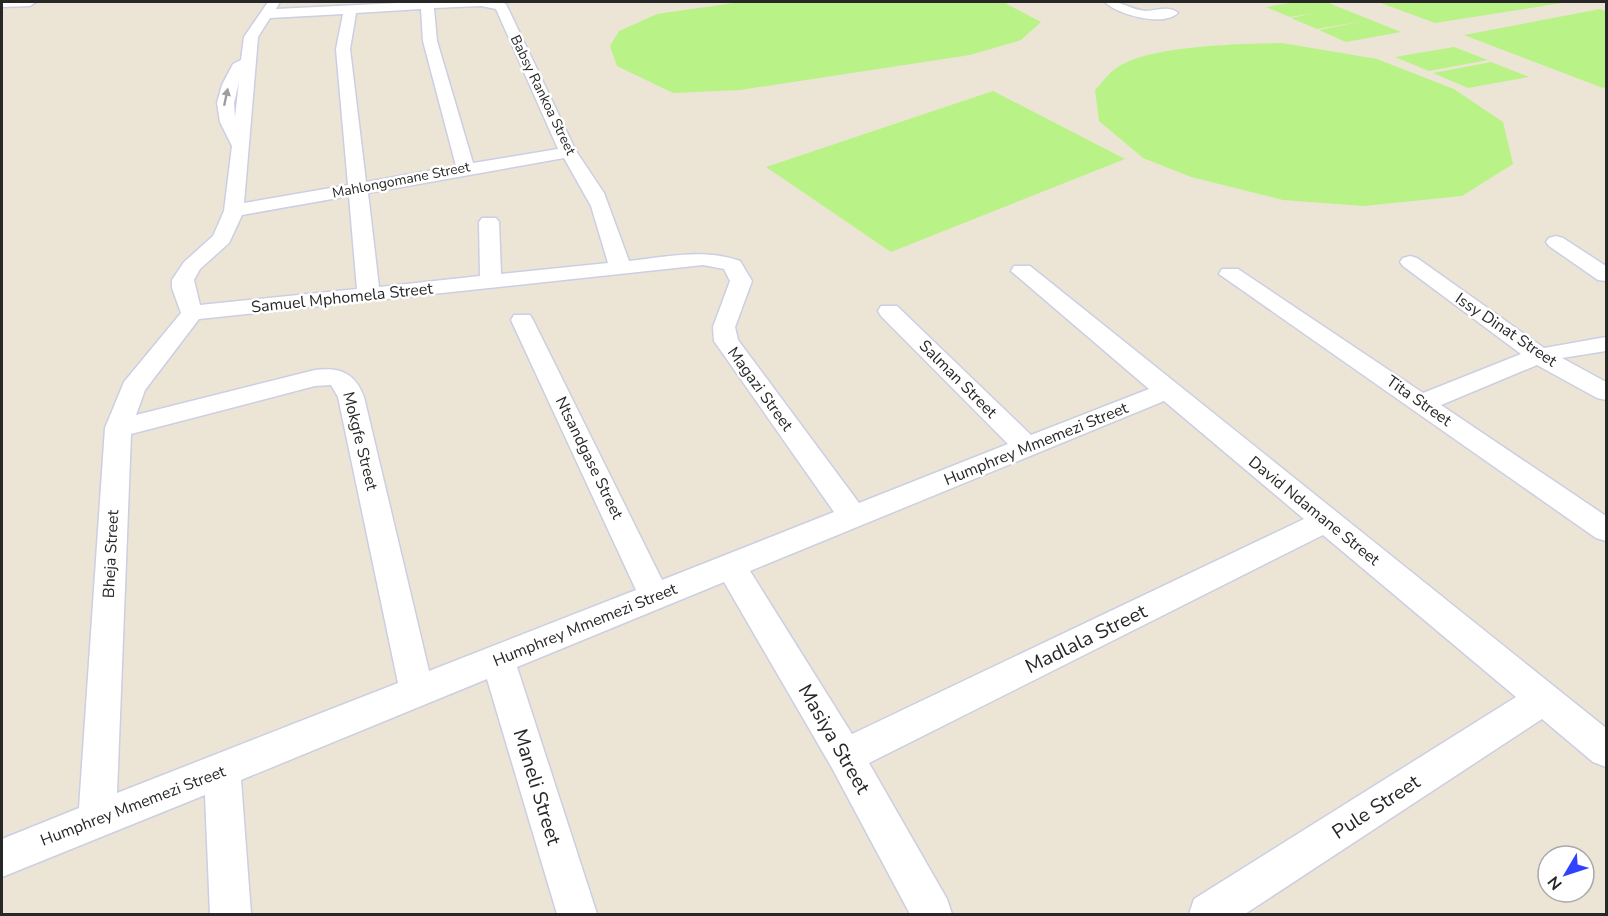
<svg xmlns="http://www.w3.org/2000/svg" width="1608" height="916" font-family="'Nunito Sans',sans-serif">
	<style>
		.pitch { fill: #b9f286 }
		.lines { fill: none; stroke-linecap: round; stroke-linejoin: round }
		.minor-casing { stroke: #cccee3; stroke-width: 3 }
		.minor { fill: #fff; fill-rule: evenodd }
		.oneway { fill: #9e9e9e }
		.labels { text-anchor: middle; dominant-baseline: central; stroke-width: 5; stroke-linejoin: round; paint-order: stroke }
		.far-street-label { font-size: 14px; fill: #272727; stroke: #fff }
		.street-label { font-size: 16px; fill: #272727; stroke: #fff }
		.near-street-label { font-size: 20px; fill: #272727; stroke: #fff }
	</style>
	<rect width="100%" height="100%" fill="#ece5d6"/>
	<!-- pitch -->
	<path class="pitch" d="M741,2H1003L1041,22L1021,40L970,55L740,90L673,93L617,66L610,46L619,31L657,14Z
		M1295,2H1326L1401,32L1346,42L1319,30L1363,21L1317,29L1291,18L1315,13L1290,17L1266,7Z
		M1378,2H1568L1435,23Z
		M1600,9L1606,11V87L1603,88L1464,35Z
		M1282,43L1377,59L1454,89L1503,122L1513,164L1462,196L1364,206L1283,200L1191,177L1143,158L1099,121L1095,90C1102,83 1109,72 1118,67C1151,45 1242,44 1282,43Z
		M1454,47L1488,60L1429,71L1395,57Z
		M1491,62L1529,77L1468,88L1433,73Z
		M993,91L1125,159L891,252L766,167Z"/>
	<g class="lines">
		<defs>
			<path id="minor" d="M2,2H36L30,6L2,7Z
				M268,2H280L276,9L419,2H500L506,4L576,151L604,193L629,261C666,257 704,248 740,261L752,281L735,327L738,340L859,503L1008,444L881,316L878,311L881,306H897L1031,435L1149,389L1011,271L1014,266H1030L1606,728V767L1593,762L1542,719L1245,914H1189L1194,899L1516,697L1323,535L869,763L947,899L952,914H910L832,768L724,582L517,667L597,914H557L487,679L241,780L251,914H210L205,795L2,877V839L79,808L105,428L124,382L181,313L172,288V280L184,262L213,236L224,211L232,146L220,122L217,103L222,85L233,64L241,60L244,37ZM481,6L496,9L558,149L473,163L437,41L434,8ZM421,9L423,41L456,166L366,182L350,49L356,13ZM343,14L336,49L348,185L244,203L258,37L270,18ZM239,82L235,117L234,103ZM564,158L591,206L608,263L501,274L499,222L496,218H482L479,222L480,276L379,287L368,193ZM349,196L357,289L200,305L194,280L200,269L229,243L242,215ZM703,265L724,269L730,281L713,327L714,341L834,512L662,580L533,320L530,315H514L511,320L636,590L429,671L364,397C355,373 340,367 315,370L136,415L145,390L199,319ZM331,385L338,397L398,683L117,793L131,434L315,386ZM1164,401L1304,519L852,734L750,571Z
				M1105,2C1122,0 1130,10 1146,11C1156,11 1170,5 1178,13C1163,27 1118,15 1105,2Z
				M1556,236L1563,238L1606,266V281L1598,280L1549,246L1546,242L1549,238Z
				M1410,256L1417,258L1544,348L1606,337V351L1562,358L1606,382V400L1597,398L1537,365L1441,405L1606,516V541L1596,538L1219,274L1222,269H1238L1423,393L1521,354L1403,266L1400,262L1403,258Z"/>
		</defs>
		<!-- minor casing -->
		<use href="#minor" class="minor-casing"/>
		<!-- minor -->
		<use href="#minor" class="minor"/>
	</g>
	<!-- one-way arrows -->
	<defs><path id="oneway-solid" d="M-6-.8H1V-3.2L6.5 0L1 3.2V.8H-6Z" transform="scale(1.5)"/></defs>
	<use class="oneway" href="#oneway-solid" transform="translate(226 97) rotate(-78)"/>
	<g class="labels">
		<!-- far-street labels -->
		<g class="far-street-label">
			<text transform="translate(543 95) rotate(64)">Babsy Rankoa Street</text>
			<text transform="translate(401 180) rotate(-11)">Mahlongomane Street</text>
		</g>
		<!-- street labels -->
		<g class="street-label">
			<text transform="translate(342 298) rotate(-6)">Samuel Mphomela Street</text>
			<text transform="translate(1506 330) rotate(34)">Issy Dinat Street</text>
			<text transform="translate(958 379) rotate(45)">Salman Street</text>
			<text transform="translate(760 389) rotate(54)">Magazi Street</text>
			<text transform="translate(1419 401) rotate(35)">Tita Street</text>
			<text transform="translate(360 441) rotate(76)">Mokgfe Street</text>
			<text transform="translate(1036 444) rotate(-22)">Humphrey Mmemezi Street</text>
			<text transform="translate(589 458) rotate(64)">Ntsandgase Street</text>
			<text transform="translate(1314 511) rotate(39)">David Ndamane Street</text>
			<text transform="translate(111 554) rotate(-87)">Bheja Street</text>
			<text transform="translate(585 625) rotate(-22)">Humphrey Mmemezi Street</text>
			<text transform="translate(133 806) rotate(-21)">Humphrey Mmemezi Street</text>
		</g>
		<!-- near-street labels -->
		<g class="near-street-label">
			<text transform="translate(1086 639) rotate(-26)">Madlala Street</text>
			<text transform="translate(834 739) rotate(60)">Masiya Street</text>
			<text transform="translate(537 787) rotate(73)">Maneli Street</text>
			<text transform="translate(1376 807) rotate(-33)">Pule Street</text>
		</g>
	</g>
	<!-- border -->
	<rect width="1608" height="916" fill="none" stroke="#272727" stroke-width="6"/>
	<!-- north arrow -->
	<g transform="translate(1566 874) rotate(231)"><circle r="28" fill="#ffffff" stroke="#a9a9a9" stroke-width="1.5"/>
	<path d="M0-4.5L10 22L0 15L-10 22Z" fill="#3041ff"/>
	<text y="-9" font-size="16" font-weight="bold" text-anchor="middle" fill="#272727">N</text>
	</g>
</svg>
